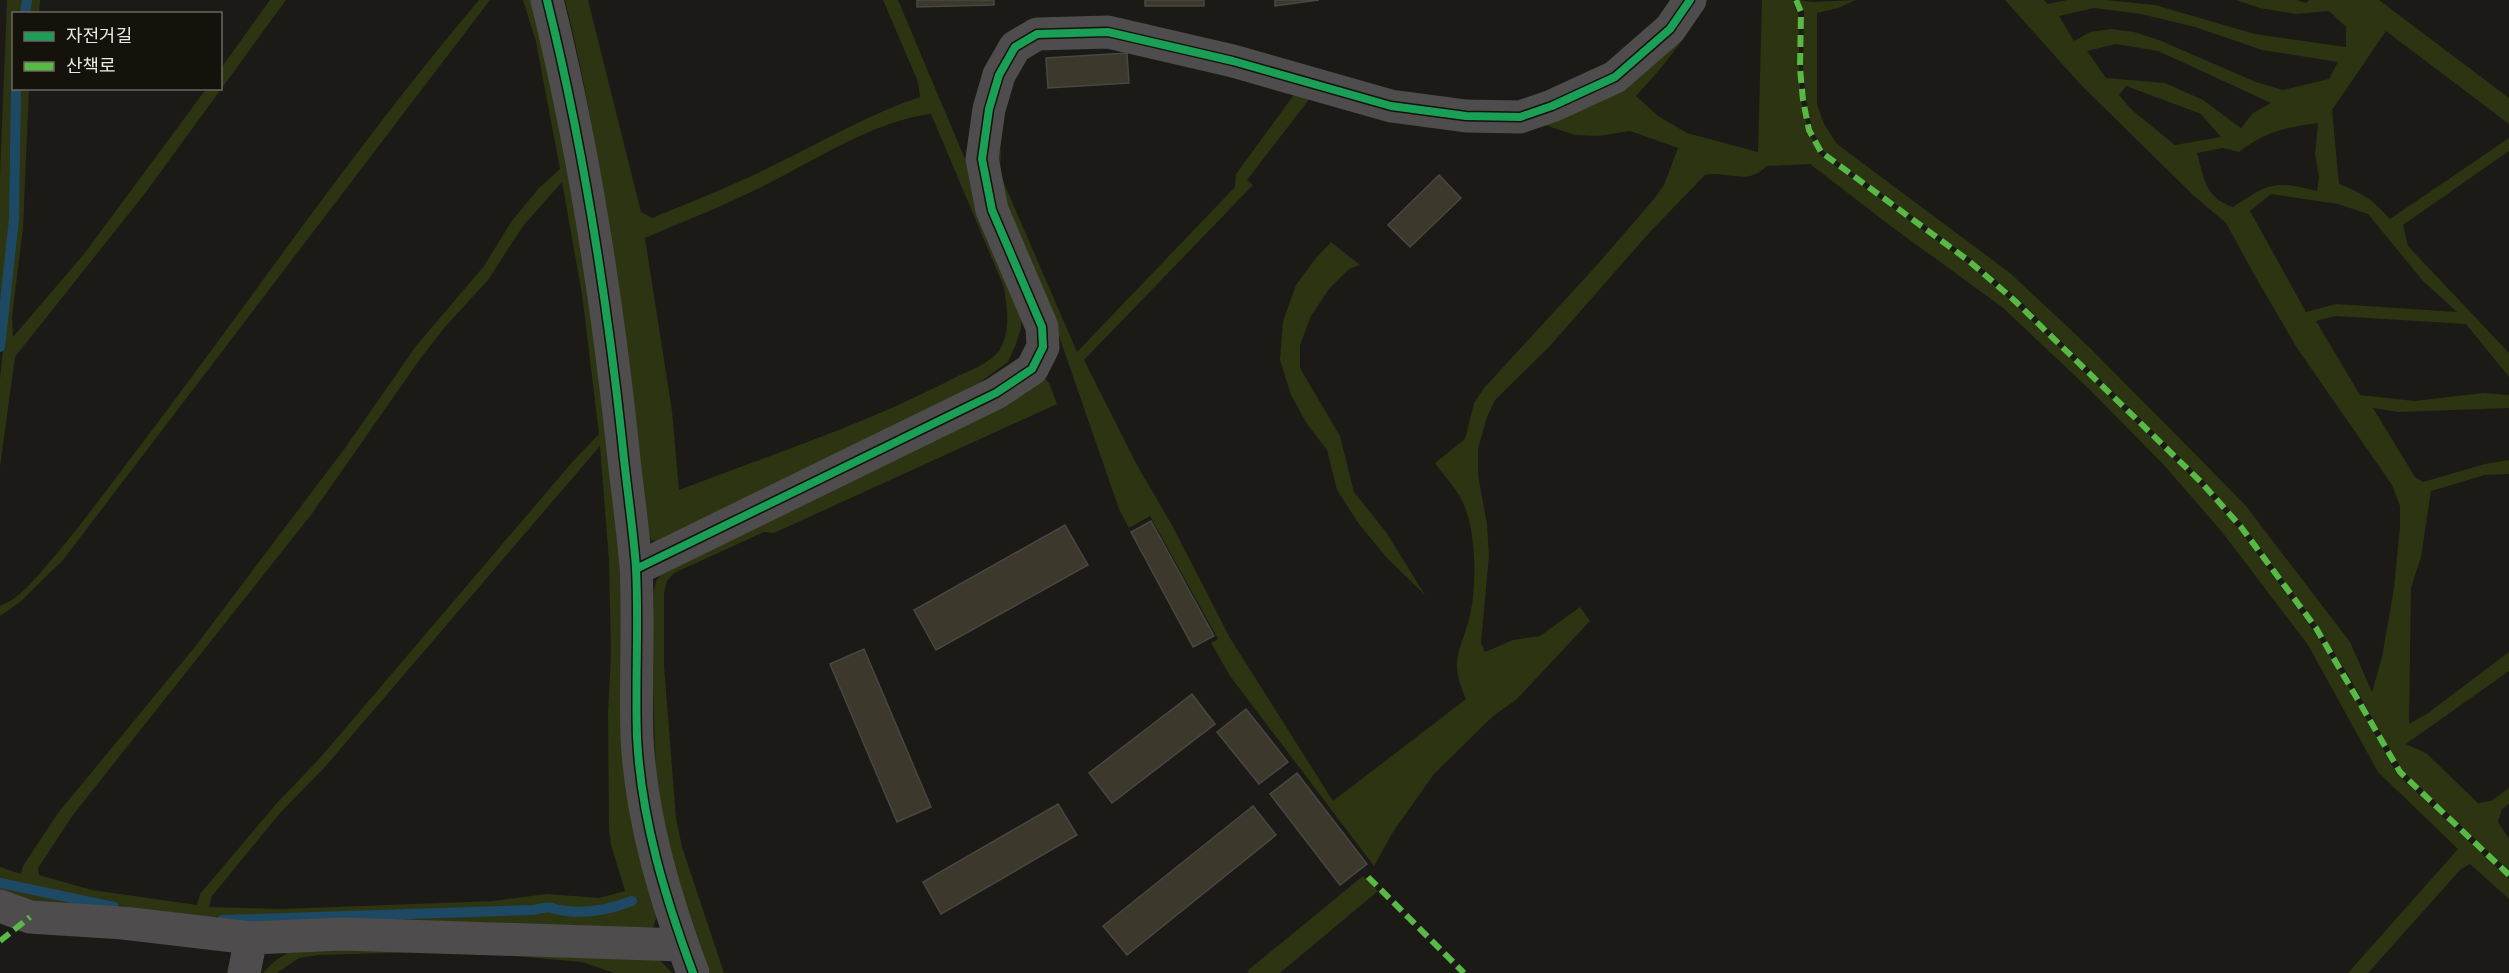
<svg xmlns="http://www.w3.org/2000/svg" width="2509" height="973" font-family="'Asap Condensed','Noto Sans KR',sans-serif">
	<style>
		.green { fill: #2c3411; fill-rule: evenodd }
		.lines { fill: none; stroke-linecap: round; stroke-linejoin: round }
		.stream { stroke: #1e4965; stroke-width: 10 }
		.building { fill: #3c382c; stroke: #484742; stroke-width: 1.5 }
		.minor { stroke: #4e4c4c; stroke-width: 33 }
		.quiet { stroke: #58b947; stroke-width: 6; stroke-dasharray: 12 6; stroke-linecap: butt }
		.cycleway-casing { stroke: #14120b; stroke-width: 11 }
		.cycleway { stroke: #1a9f57; stroke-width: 8 }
	</style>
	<rect width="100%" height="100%" fill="#1b1a16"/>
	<!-- green -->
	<path class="green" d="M7,0H24L23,13L14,14L11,219L0,310V174Z
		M30,0H40L39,13H28Z
		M270,0H286L146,192L15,357L0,467V379L16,219L19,89H29L23,228L12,317L13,337L84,254L206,89L220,88L221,68Z
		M479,0H490L63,560L20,602L0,616V606C20,598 33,581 47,565C78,529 105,492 134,454C249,303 356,145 479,0Z
		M523,0H538L545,25L590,284L614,449L628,759L633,803L643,860L654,902L656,918L653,929L644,932L481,923L245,928L165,922L34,905L0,896V886L142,915L212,923L535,913C554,908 551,913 567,914C592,916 610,912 633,903L631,899C610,906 588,912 566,909C549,906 554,903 534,907L212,917L143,910L0,881V867L21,874L23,866L58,813L194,648L345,448L416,346L484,266L511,222L539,188L560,169L536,42ZM562,182L582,294L599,434L574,460L320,758L276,804L200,894L197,905L92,890L39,875L38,868L73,815L311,515L420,359L445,327L488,280L523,226ZM600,446L609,561L611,654L608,713L609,829L611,845L625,891L599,898L547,894L493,901L281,909L209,907L212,896L280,813L324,768Z
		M565,0H588L641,212L652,218C693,201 735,185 774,165C823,141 869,114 920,97L918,82L883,0H898L989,216L1021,308V328L1016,344L1008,362L979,383L792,483L657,543L651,540L647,530C624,353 608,173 565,0ZM931,114L1004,287C1007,308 1011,330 1000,349C992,362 971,370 958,376C869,423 773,454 679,490L672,411L645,238C682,222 719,208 755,190C808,165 874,120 931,114Z
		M1698,0H1707C1688,36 1664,66 1636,96L1658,116L1687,133L1758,152L1762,0H1793C1793,7 1798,11 1799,17C1800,70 1794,105 1819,154L1968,263L2013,302L2199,484L2239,529L2313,630L2341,673L2397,774L2509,879V899L2470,864L2461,869L2368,973H2348L2458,849L2378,772L2308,645L2222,532L2163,464L2087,387L2002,307L1892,227L1810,164L1767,166C1745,187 1729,170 1705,175L1649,233L1549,347L1495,400L1487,417L1478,449V475L1487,524L1489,555L1481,643L1485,652L1513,640L1540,636L1580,607L1590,621L1517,699L1492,717L1434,774L1393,832L1374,866L1230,676L1211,643L1218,639L1150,516L1129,528L1119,509L1059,336L1000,201L995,149L1001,150L1000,174L1077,352L1235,187L1236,174L1298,89L1314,93L1247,180L1253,185L1084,360L1137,465L1173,527L1230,638L1333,801L1466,699C1448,659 1461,652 1470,615C1477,586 1476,532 1464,505C1458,490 1444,476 1435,463L1465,439L1474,403L1484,388L1596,266L1654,199L1664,185L1678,148L1630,131L1599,136L1575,135L1542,124Z
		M1798,0L1813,2L1856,0L1838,8L1817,13V104L1824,124L1837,144L2010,273L2089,347L2203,462L2246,506L2350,642L2372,692L2382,657L2394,588L2400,526V506L2392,485L2297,348L2255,276L2226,223L2193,195L2081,85L2005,0H2044L2048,4L2067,0H2106L2155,5L2255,34L2346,47V27L2329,11L2296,14L2260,8L2236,0H2297L2306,3L2309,0H2379L2509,98V124L2386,31L2332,110L2339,184C2364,194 2372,199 2390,219L2509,138V151L2403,225L2408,246L2509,353V377L2466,324L2335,316L2316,321L2360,395L2414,401L2483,393L2509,395V408L2399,412L2373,408L2415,477L2423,482L2485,464L2509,460V474L2485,475L2431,491L2421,557L2411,588L2409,724L2428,713L2509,652V671L2406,744L2426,753L2478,803L2491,801L2509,788V804L2502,809L2498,822L2509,839V871L2402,770L2345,670L2318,627L2243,525L2203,480L2016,297L1971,259L1823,151L1812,129L1806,99L1803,68L1804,12ZM2094,8L2141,14L2195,27L2262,50L2338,62L2329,79L2283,90L2256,82L2159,40L2134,32L2111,29L2090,32L2074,41L2059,16ZM2116,44L2158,51L2271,103L2253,113L2241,128L2203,100L2165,83L2106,78L2087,51ZM2126,86L2201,114L2221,137L2175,145L2132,110L2119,95ZM2318,123L2315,154L2319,177L2317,191C2274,180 2269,183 2233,207C2205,198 2204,178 2197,153L2223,148L2239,152C2265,132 2286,127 2318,123ZM2271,194L2338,204L2368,214L2423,281L2457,312L2336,304L2306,312L2250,211Z
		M1331,242L1360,265L1349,269L1329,289L1311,316L1300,345V368L1340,436L1354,492L1386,532L1425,595L1387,558L1359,524L1337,490L1327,450L1307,424L1291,395L1280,360L1283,321L1296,285L1316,258Z
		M1045,379L1049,383L1057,404L774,533L764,532L674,573L667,581L664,593V665L676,818L682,847L724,973H710L671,858L656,778L652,655L654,590L656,581L664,570Z
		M1363,876L1378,891L1280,973H1249L1247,971Z
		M361,941L458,942L576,949L613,954L652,955L658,958L672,973H614L582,962L455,951L319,955L299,958L277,973H263C290,941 323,942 361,941Z"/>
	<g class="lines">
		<!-- stream -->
		<path class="stream" d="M25,14L27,0
			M0,347L14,219L16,88
			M0,883L114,907
			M222,920L534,910C555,905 549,909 566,911C589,914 611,909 632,901"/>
	</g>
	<!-- building -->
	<path class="building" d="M917,0H994V5L917,7Z
		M1145,0H1204V6H1145Z
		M1275,0H1319L1275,6Z
		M1127,53L1129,83L1048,88L1046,58Z
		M1439,175L1461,198L1410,247L1388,225Z
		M1151,521L1214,636L1193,647L1131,532Z
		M1065,525L1088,565L936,650L914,610Z
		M864,649L931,807L897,822L830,664Z
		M1192,694L1215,724L1112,803L1089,773Z
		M1246,709L1288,762L1259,784L1217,732Z
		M1297,773L1367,864L1340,885L1270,794Z
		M1058,804L1077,835L941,914L923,882Z
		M1253,806L1276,835L1127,955L1103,926Z"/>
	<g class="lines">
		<!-- minor -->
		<path class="minor" d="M547,0C583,145 606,292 622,440C626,483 633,526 636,568C639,624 635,681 637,737C641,819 665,897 693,973
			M636,569L996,393L1032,369L1043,347L1042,327L992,210L982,159L989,109L999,75L1015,47L1037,34L1108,32L1233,61L1391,106L1466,116L1520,117L1552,106L1615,77L1670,29L1690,0
			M0,906L30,917L123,923L251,938L343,934L682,945
			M244,973L251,938"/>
		<!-- quiet -->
		<path class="quiet" d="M1796,0L1801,12L1800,68L1803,100L1809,130L1821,152L1969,261L2014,300L2201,482L2241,527L2316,628L2400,772L2509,875
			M1368,877L1464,973
			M0,941L30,917"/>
		<defs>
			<path id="cycleway" d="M547,0C583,145 606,292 622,440C626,483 633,526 636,568C639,624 635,681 637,737C641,819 665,897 693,973
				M636,569L996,393L1032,369L1043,347L1042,327L992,210L982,159L989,109L999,75L1015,47L1037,34L1108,32L1233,61L1391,106L1466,116L1520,117L1552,106L1615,77L1670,29L1690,0"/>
		</defs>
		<!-- cycleway casing -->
		<use href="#cycleway" class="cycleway-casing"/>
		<!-- cycleway -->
		<use href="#cycleway" class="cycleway"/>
	</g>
	<!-- legend -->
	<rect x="12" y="12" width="210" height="78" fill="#14120b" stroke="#6a6862" stroke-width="1.5"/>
	<rect x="24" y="32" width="30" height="9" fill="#1a9f57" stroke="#6a6862" stroke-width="1.5"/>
	<text x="66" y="42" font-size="18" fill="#ebe9e4">자전거길</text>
	<rect x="24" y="62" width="30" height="9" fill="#58b947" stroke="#6a6862" stroke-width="1.5"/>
	<text x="66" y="72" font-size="18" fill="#ebe9e4">산책로</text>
</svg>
